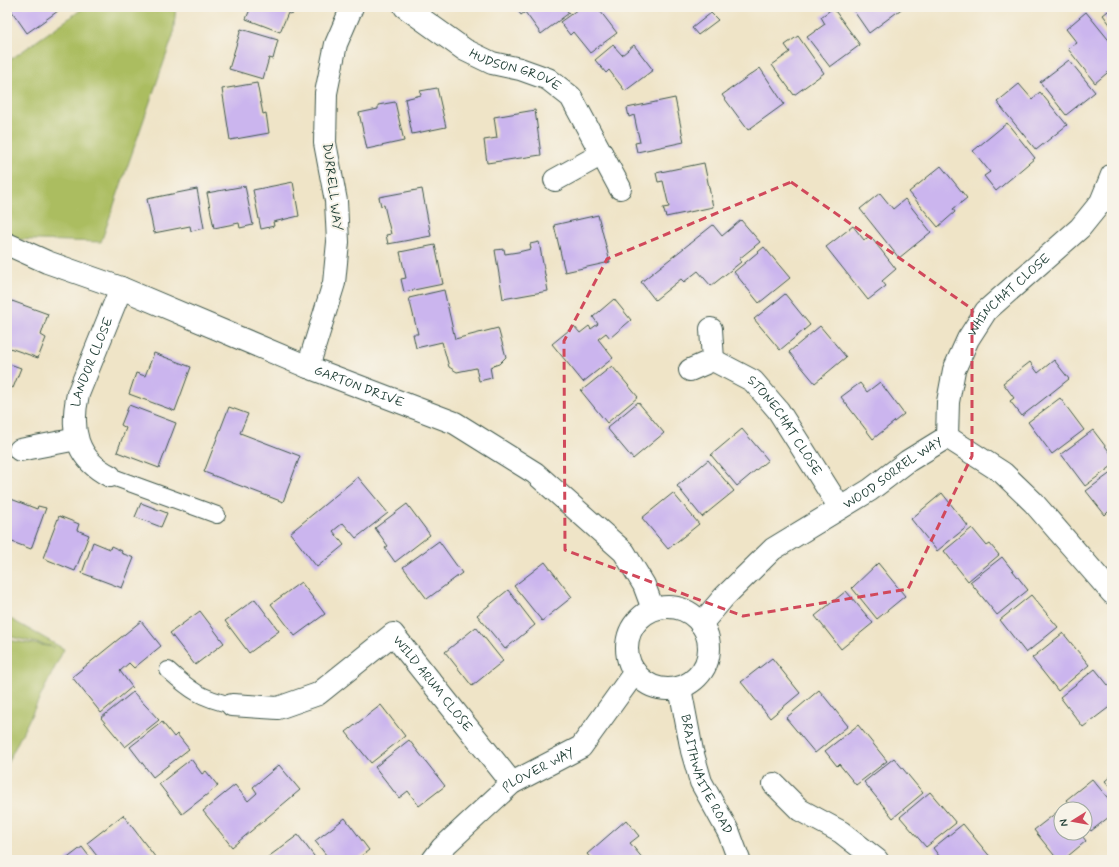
<svg xmlns="http://www.w3.org/2000/svg" width="1119" height="867" font-family="Mynerve,sans-serif">
	<style>
		.green { fill: #abbd61; stroke: #657d4a }
		.building { fill: #cbb5ee }
		.lines { fill: none; stroke-linecap: round; stroke-linejoin: round }
		.lane-casing { stroke: #3e564a; stroke-width: 18 }
		.street-casing { stroke: #3e564a; stroke-width: 24 }
		.lane { stroke: #fff; stroke-width: 16 }
		.street { stroke: #fff; stroke-width: 22 }
		.marked { fill: none; stroke: #d1495b; stroke-width: 3; stroke-dasharray: 8 5; stroke-linejoin: round }
		.labels { text-anchor: middle; dominant-baseline: central; stroke-width: 4; stroke-linejoin: round; paint-order: stroke }
		.street-label { font-size: 13px; fill: #1f3d34; stroke: #f7f3e8 }
	</style>
	<rect width="100%" height="100%" fill="#f7f3e8"/>
	<filter id="ink" filterUnits="userSpaceOnUse"><feTurbulence type="fractalNoise" baseFrequency=".025" numOctaves="2"/><feDisplacementMap in="SourceGraphic" scale="8" xChannelSelector="R" yChannelSelector="G"/><feConvolveMatrix kernelMatrix="1 2 1 2 8 2 1 2 1" color-interpolation-filters="sRGB"/></filter>
	<filter id="wash" filterUnits="userSpaceOnUse"><feTurbulence type="fractalNoise" baseFrequency=".012" numOctaves="4" result="noise"/><feDisplacementMap in="SourceGraphic" scale="16" xChannelSelector="R" yChannelSelector="G"/><feGaussianBlur stdDeviation="0.9" result="paint"/><feColorMatrix in="noise" values="0 0 0 0 0 0 0 0 0 0 0 0 0 0 0 0 0 1.4 0 .05"/><feComposite in="paint" operator="in"/></filter>
	<g filter="url(#wash)">
		<rect width="100%" height="100%" fill="#efe4c7"/>
		<!-- green -->
		<path class="green" d="M85,7H176L173,36L101,242L7,239V62Z
			M7,617L64,649L7,764V640L54,647L7,636Z"/>
		<g id="blocks">
			<!-- building -->
			<path class="building" d="M16,7H55L58,11L27,33L11,10Z
				M251,7H294L292,15L288,13L280,32L246,19Z
				M515,7H564L569,13L541,34L525,12L521,15Z
				M581,7H597L617,33L590,53L573,32L570,35L560,22Z
				M851,7H904L869,33Z
				M833,8L860,45L830,67L807,37L825,24L821,17Z
				M1112,8V27L1103,15Z
				M1086,12L1112,44V69L1095,83L1068,49L1077,43L1066,29Z
				M711,13L718,20L698,35L692,28Z
				M241,29L278,40L273,59L269,58L263,79L229,69Z
				M798,36L824,73L794,95L772,65L790,52L785,45Z
				M613,45L622,55L634,45L653,70L625,91L609,70L606,73L595,60Z
				M1069,60L1095,92L1066,115L1040,82Z
				M760,68L784,104L748,130L722,95Z
				M257,83L263,114L266,113L269,133L230,140L222,89Z
				M1019,84L1032,99L1040,92L1067,125L1036,150L997,102Z
				M437,88L446,127L412,134L405,99L421,95L420,91Z
				M675,98L684,142L637,152L635,143L640,142L637,129L634,115L629,117L627,108Z
				M395,102L404,141L367,149L359,113L378,109V105Z
				M535,110L541,155L487,163L484,140L497,138L494,117Z
				M1007,123L1035,158L996,191L984,176L990,172L973,151Z
				M704,163L713,207L666,217L663,208L669,207L663,181L658,182L656,173Z
				M941,166L967,198L953,209L955,212L938,227L909,192Z
				M293,182L299,216L273,222L274,226L261,229L253,190Z
				M245,186L253,225L240,228L239,223L214,228L207,193Z
				M197,189L204,228L191,231L190,226L154,233L147,199Z
				M422,189L431,236L388,244L386,235L391,234L384,205L381,206L379,197Z
				M880,193L893,209L905,199L931,232L899,258L860,209Z
				M598,215L610,262L565,272L554,225Z
				M741,220L760,242L739,259L741,262L711,286L698,271L684,282L681,279L655,300L641,282L713,225L722,236Z
				M853,226L864,240L870,236L896,269L882,281L886,286L868,300L826,247Z
				M539,242L548,291L503,299L495,250L504,249L505,254L518,252L531,249L530,244Z
				M435,245L443,284L404,292L401,279L406,278L400,252Z
				M764,247L790,278L759,303L734,272Z
				M444,290L455,339L498,328L506,357L499,364L490,367L492,378L479,381L476,368L457,372L449,367L442,342L416,348L413,334H418L409,298Z
				M785,294L810,325L780,350L754,319Z
				M614,299L631,320L610,338L606,333L598,339L613,358L583,382L552,344L574,326L580,333L589,326L591,329L598,324L593,317Z
				M12,301L48,314L41,335L46,338L38,358L7,347V315Z
				M820,326L846,357L815,383L789,352Z
				M154,353L191,367L175,411L129,394L136,373L145,376Z
				M1054,360L1069,379L1022,416L1010,401L1014,398L1003,383L1030,362L1038,373Z
				M7,363L21,368L13,388L9,386L7,391Z
				M612,366L638,397L607,423L581,391Z
				M880,382L904,414L873,439L841,397L860,383L867,392Z
				M1060,398L1084,430L1052,454L1028,422Z
				M638,402L664,433L633,459L607,428Z
				M129,405L176,423L159,468L117,452L126,428L121,425Z
				M229,407L248,414L240,433L300,456L283,502L204,472Z
				M742,429L768,460L737,486L711,455Z
				M1093,430L1112,455V466L1085,486L1061,454Z
				M708,460L734,491L702,517L677,486Z
				M1112,472V512L1110,510L1105,515L1086,491Z
				M358,477L388,513L356,538L343,523L333,531L344,545L317,567L290,533Z
				M673,493L699,524L668,549L642,518Z
				M942,493L968,526L937,551L911,519Z
				M11,499L37,509L38,506L46,508L31,549L7,540V511Z
				M141,503L167,513L161,527L135,517Z
				M407,504L430,535L395,562L385,548L388,546L375,528Z
				M59,516L79,524L77,530L89,535L75,571L43,558Z
				M972,528L987,546L990,544L999,555L968,581L944,551Z
				M439,541L462,573L427,599L403,567Z
				M93,542L110,549L111,546L122,551L121,553L134,558L122,588L82,573Z
				M1002,557L1028,590L997,615L970,582Z
				M545,562L572,597L542,621L514,586Z
				M878,563L905,596L877,619L852,588Z
				M301,582L325,614L295,636L271,604Z
				M508,590L535,625L505,649L477,615Z
				M846,591L873,623L841,649L815,616Z
				M1031,595L1058,627L1026,653L1000,620Z
				M255,599L279,631L249,653L225,621Z
				M200,611L224,643L195,665L170,633Z
				M141,621L161,646L134,668L129,663L120,671L132,687L101,713L72,677Z
				M476,627L503,661L472,686L445,652Z
				M1063,633L1089,665L1058,691L1032,658Z
				M772,658L800,693L770,718L741,682Z
				M1095,669L1112,690V705L1083,727L1060,697Z
				M819,690L848,726L815,753L786,718Z
				M133,692L159,720L125,747L101,718Z
				M381,705L405,736L371,763L346,732Z
				M162,722L174,737L177,734L189,749L153,777L130,747Z
				M858,725L887,761L856,785L839,764L837,766L825,751Z
				M409,740L445,786L419,806L408,791L399,798L375,767Z
				M894,758L923,793L893,818L864,782Z
				M191,759L202,774L206,771L218,786L182,814L159,784Z
				M279,765L300,790L232,847L203,811L235,785L248,801L257,793L253,787Z
				M1112,775V789L1105,781Z
				M1092,779L1112,803V821L1109,817L1091,831L1085,823V809H1073L1066,800Z
				M930,792L956,823L926,847L900,817Z
				M1061,809V833H1080L1086,841L1068,856L1071,859L1070,860H1058L1034,830Z
				M123,815L156,858L158,860H100L87,843Z
				M345,818L369,850L356,860H330L315,841Z
				M626,820L639,836L630,843L644,860H592L587,854Z
				M963,824L992,859L942,860L933,848Z
				M298,835L317,860H271L268,857Z
				M82,847L92,860H65Z"/>
		</g>
	</g>
	<g filter="url(#ink)">
		<use href="#blocks" fill-opacity="0" stroke="#3e564a" stroke-width="1"/>
		<g class="lines">
			<defs>
				<path id="lane" d="M110,476L217,515
					M168,670C191,691 201,698 232,705"/>
				<g id="street">
					<path id="s1" d="M405,7L465,50L492,63L520,69L548,79L571,97L620,188"/>
					<path d="M555,180L602,154"/>
					<path id="s2" d="M7,244L47,262L121,288L308,367L455,423L535,473L624,552L644,585L653,609"/>
					<path d="M711,329L713,360"/>
					<path d="M308,367L334,283L338,242L336,201L325,143L326,93L336,44L352,7"/>
					<path id="s3" d="M690,370L713,360L753,381L778,410L840,508"/>
					<path id="s4" d="M947,437L948,402L954,370L968,339L986,311L1080,228L1101,202L1112,175"/>
					<path d="M947,437L1003,473L1033,502L1112,593"/>
					<path d="M20,450L77,439"/>
					<path id="s5" d="M110,476C76,459 70,429 78,394L121,288"/>
					<circle cx="668" cy="648" r="41"/>
					<path id="s6" d="M701,624L724,597L773,549L870,490L908,461L947,437"/>
					<path id="s7" d="M680,688L692,751L701,782L729,833L739,860"/>
					<path id="s8" d="M232,705L278,708L318,694L393,634L512,783"/>
					<path d="M774,784L800,810L841,832L877,860"/>
					<path id="s9" d="M433,860L442,848L512,783L581,747L635,672"/>
				</g>
			</defs>
			<!-- lane casing -->
			<use href="#lane" class="lane-casing"/>
			<!-- street casing -->
			<use href="#street" class="street-casing"/>
			<!-- lane -->
			<use href="#lane" class="lane"/>
			<!-- street -->
			<use href="#street" class="street"/>
		</g>
	</g>
	<!-- marked area -->
	<path class="marked" d="M791,182L972,309V456L908,589L743,616L565,550L564,341L607,259Z"/>
	<g class="labels">
		<!-- street labels -->
		<g class="street-label">
			<text stroke="none"><textPath href="#s1" startOffset="128">HUDSON GROVE</textPath></text>
			<text transform="translate(332 187) rotate(83)">DURRELL WAY</text>
			<text stroke="none"><textPath href="#s4" startOffset="162">WHINCHAT CLOSE</textPath></text>
			<text stroke="none"><textPath href="#s5" startOffset="131">LANDOR CLOSE</textPath></text>
			<text stroke="none"><textPath href="#s2" startOffset="380">GARTON DRIVE</textPath></text>
			<text stroke="none"><textPath href="#s3" startOffset="125">STONECHAT CLOSE</textPath></text>
			<text stroke="none"><textPath href="#s6" startOffset="246">WOOD SORREL WAY</textPath></text>
			<text stroke="none"><textPath href="#s8" startOffset="248">WILD ARUM CLOSE</textPath></text>
			<text stroke="none"><textPath href="#s9" startOffset="140">PLOVER WAY</textPath></text>
			<text stroke="none"><textPath href="#s7" startOffset="91">BRAITHWAITE ROAD</textPath></text>
		</g>
	</g>
	<!-- margin -->
	<rect width="1119" height="867" fill="none" stroke="#f7f3e8" stroke-width="24"/>
	<!-- north arrow -->
	<g transform="translate(1073 821) rotate(259)"><circle r="19" fill="#f7f3e8" stroke="#a1aaa0"/>
	<path d="M0-3L7 15L0 10L-7 15Z" fill="#d1495b"/>
	<text y="-6" font-size="11" font-weight="bold" text-anchor="middle" fill="#1f3d34">N</text>
	</g>
</svg>
